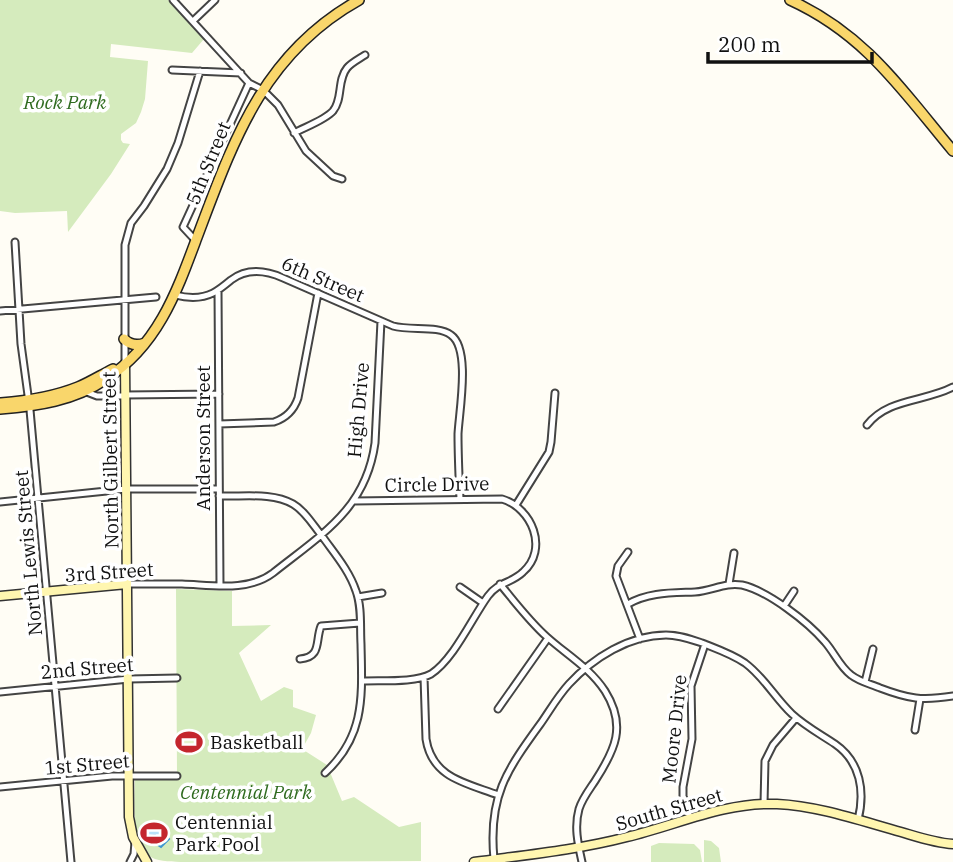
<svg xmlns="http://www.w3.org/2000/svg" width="953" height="862" font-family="'IBM Plex Serif',serif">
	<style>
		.green { fill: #d5ebbd }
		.pitch { fill: #e6f2cf }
		.water { fill: #b9e0f7; stroke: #3f96cf; stroke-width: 2 }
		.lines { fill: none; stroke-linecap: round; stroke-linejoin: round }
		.street-casing { stroke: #444; stroke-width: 9 }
		.secondary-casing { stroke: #333; stroke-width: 11 }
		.primary-casing { stroke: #222; stroke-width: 12 }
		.street { stroke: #fff; stroke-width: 5 }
		.secondary { stroke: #fff6b0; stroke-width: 8 }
		.primary { stroke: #f9d66b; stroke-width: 9 }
		.labels { text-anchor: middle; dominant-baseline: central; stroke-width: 7; stroke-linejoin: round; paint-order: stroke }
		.park-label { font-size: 19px; font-style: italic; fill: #2f6b1f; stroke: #fff }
		.street-label { font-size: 19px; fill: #111; stroke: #fff }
		.poi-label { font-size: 19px; fill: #111; stroke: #fff; text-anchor: start }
	</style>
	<rect width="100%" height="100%" fill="#fffdf5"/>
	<!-- green -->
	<path class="green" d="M0,0H168L204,39L192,53L111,44L110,57L148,61L145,99L141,112L136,123L121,134V140L123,143L130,144L111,174L68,232L67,211L15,213L0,211Z
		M176,589L232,591V626L271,625L239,653L261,701L284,687L293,690V707L316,715L311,733L302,749L327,765L342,801L354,797L399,827L421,822V861L189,862C178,862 165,862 155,859C129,848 135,799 135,775H177Z
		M704,840L711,841L719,848L721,862H704Z
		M659,843L694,844L700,850L702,862H651V846Z"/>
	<!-- pitch -->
	<path class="pitch" d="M184,732L196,733L195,753L183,752Z"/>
	<!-- water -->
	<path class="water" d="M152,823L169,839L161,847L155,843L158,839L155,835L149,836L144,831Z"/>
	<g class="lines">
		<defs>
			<path id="street" d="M173,0L249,83L263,90L278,105L306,151L333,176L342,179
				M193,21L215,0
				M172,70L241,73
				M294,133C305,127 325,120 333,111C343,99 337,80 347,68C351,63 359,59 365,55
				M196,241L183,227L249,83
				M15,242L21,344L30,410L71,862
				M218,290L220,585
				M175,295C187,298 201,299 213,293C219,290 225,285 231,280C247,268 265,270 283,278L393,326C411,331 438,325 451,335C471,349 459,412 458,434C458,456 459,477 460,499
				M0,311L156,297
				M125,364V245L131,223L144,206L167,169L178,143L200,71
				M84,391L97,396H125
				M125,395L219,394
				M219,424L274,422C286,418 294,410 298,398L318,293
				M867,425C888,398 925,402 953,387
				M219,496C243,497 272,492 293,504C305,511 313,525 322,536C334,553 349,570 356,591C362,607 360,626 361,644C362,695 366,735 325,773
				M354,501L502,499C532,508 549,549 523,572C512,583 498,582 488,596C472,618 454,659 431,674C415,683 380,680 362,681
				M0,502L126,489H219
				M516,505L549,452L551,442L555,393
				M628,552L618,566L616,576L640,639
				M127,584C145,584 164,584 182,584C212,585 248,592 273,573C322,534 366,509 375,443L381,321
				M500,584C515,602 529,621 547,637C567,655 590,668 605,691C627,726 615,750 595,781C589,790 582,799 579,809C574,827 578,844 582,862
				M729,584L734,553
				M460,587L483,603
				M358,597L382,593
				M628,604C649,592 672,593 695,592C712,591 725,582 742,585C768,591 808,622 825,642C834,652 840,667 851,675C860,682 871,684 880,688C909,699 922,701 953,696
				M784,606L794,591
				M300,659C322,657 315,641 321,626L360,623
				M424,677L426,739C432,778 466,783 498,795
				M865,682L873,649
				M0,692L129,679L177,678
				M498,709L548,638
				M915,730L920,699
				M0,787L112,776H177
				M764,804L765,761L773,745L796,718
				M690,818L683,796V787L692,739L691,686L705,644
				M494,859C488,797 506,771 541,723C550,710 558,696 569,684C593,658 629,635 666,635C679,635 690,639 702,643C717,649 732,654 745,663C764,677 775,698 792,714C805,726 820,734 835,744C861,762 865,792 858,820
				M130,862L134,854L135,842"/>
			<path id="secondary" d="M125,364L129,817L133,837L147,862
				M0,596L127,584
				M474,862C525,855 577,850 627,837C677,825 724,802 777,804C819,806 861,821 901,832C918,837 935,843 953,844"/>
			<path id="primary" d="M790,0C865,34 902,90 953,151
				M124,339C130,345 137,346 145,343
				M1,403C27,401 53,397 78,387C90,382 101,375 113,369
				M0,409C37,406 74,401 106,379C157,346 176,294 196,240C233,142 262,54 359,0"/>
		</defs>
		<!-- street casing -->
		<use href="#street" class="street-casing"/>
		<!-- secondary casing -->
		<use href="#secondary" class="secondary-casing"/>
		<!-- primary casing -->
		<use href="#primary" class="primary-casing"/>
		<!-- street -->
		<use href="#street" class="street"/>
		<!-- secondary -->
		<use href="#secondary" class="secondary"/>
		<!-- primary -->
		<use href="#primary" class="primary"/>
	</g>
	<!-- icons -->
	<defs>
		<symbol id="stadium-bare" viewBox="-9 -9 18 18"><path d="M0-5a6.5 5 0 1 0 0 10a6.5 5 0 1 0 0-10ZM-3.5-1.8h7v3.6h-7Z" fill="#c4262e" stroke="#fff" stroke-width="2.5" paint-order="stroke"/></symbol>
	</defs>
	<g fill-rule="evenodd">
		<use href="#stadium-bare" x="170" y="723" width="38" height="38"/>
		<use href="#stadium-bare" x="135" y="814" width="38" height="38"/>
	</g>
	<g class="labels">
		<!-- park labels -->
		<g class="park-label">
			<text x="65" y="102">Rock Park</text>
			<text x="246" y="792">Centennial Park</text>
		</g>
		<!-- street labels -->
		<g class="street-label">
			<text transform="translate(208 163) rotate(-68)">5th Street</text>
			<text transform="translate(323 279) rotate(23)">6th Street</text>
			<text transform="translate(358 410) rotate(-85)">High Drive</text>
			<text transform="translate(203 438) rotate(-90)">Anderson Street</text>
			<text transform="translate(110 460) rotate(-91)">North Gilbert Street</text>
			<text transform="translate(437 484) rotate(-1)">Circle Drive</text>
			<text transform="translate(28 553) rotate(-95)">North Lewis Street</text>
			<text transform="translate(109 572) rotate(-4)">3rd Street</text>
			<text transform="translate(87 668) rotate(-5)">2nd Street</text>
			<text transform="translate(674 729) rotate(-84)">Moore Drive</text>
			<text transform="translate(87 764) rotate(-5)">1st Street</text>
			<text transform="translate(669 809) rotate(-16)">South Street</text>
		</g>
		<!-- poi labels -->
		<g class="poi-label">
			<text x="210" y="742">Basketball</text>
			<text x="175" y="822">Centennial<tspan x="175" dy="22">Park Pool</tspan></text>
		</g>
	</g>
	<!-- scale -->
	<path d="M708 52v10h164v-10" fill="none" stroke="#111111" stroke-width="3.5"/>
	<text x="718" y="52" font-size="21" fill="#111111" stroke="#ffffff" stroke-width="5" paint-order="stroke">200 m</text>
</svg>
